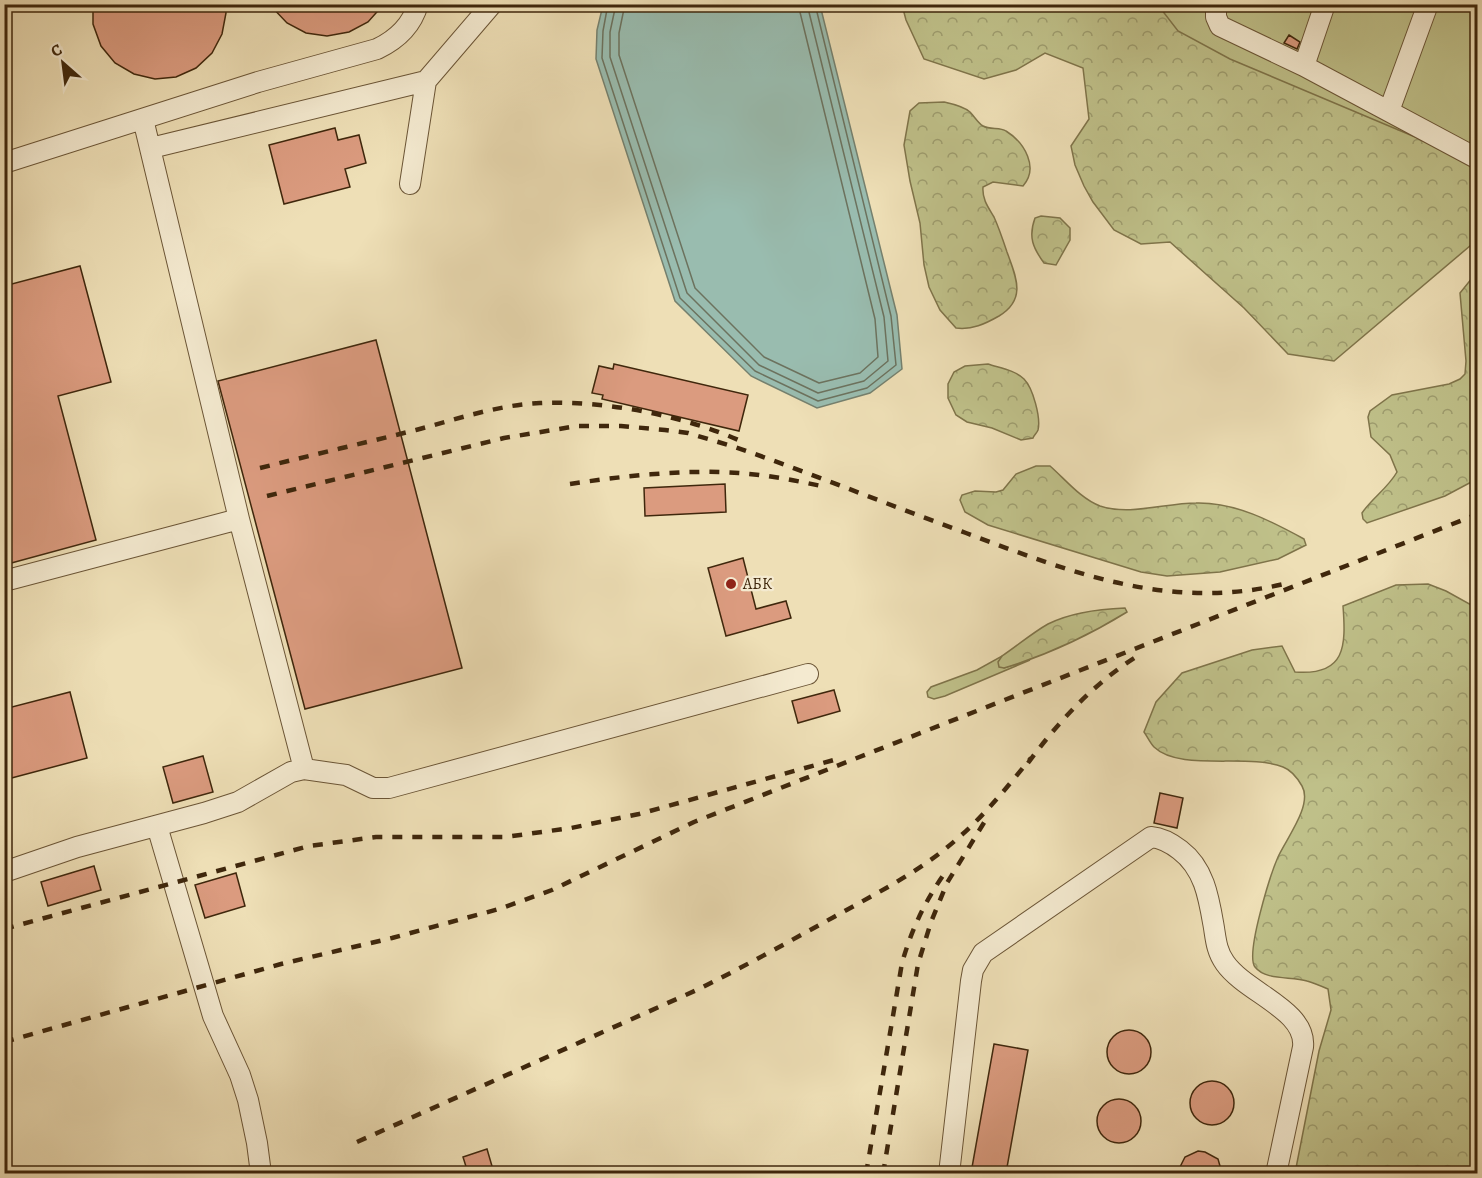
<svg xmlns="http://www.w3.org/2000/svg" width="1482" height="1178" font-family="Alegreya,serif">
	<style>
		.green { fill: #bfc089; stroke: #7f744a; stroke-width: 1.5 }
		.forest { fill: url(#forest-crowns); stroke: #7f744a; stroke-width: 1.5 }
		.water { fill: #99bcaf; stroke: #75806e; stroke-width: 1.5 }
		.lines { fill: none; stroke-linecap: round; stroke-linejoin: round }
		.shore { stroke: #6c725e; stroke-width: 1.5 }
		.building { fill: #db9b7f; stroke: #3f270c; stroke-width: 1.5 }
		.minor-casing { stroke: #6b5536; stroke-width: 22 }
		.minor { stroke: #f4ead0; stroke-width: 20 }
		.rail { stroke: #3f270c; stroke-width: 4.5; stroke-dasharray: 10 10; stroke-linecap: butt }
		.poi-dot { fill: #8f2418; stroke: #f4ead0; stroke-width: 2 }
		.labels { text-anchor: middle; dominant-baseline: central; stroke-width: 4.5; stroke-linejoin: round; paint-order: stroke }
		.poi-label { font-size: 16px; fill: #3f270c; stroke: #f4ead0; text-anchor: start }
	</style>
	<defs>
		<pattern id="forest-crowns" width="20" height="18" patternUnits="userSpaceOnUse" patternTransform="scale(1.5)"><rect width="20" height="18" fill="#bfc089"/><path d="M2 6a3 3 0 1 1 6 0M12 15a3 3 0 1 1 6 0" fill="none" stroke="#9d9c6e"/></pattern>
	</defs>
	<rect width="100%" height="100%" fill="#eedfb6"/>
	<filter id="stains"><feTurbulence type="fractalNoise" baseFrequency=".00333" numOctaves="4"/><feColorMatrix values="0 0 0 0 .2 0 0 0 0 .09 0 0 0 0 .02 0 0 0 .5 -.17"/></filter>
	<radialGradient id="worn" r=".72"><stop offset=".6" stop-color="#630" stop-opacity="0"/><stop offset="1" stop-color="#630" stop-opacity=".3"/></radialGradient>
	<!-- green -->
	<path class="green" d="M1116,5H1477V201Z
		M1002,656L999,662L1004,668L1030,660L945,696L934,699L928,697L927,692L931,687L977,670Z"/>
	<!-- forest -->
	<path class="forest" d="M902,5H1158L1178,31L1230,59L1477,163V240L1334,361L1288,354L1244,308L1170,242L1141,244L1114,230L1093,202L1084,186L1075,165L1071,146L1089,119L1083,68L1045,53L1016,70L984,79L924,59L906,20Z
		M944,102C953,104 963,106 970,112C974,116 978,123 983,126C990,130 1000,127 1006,131C1025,143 1039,168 1023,186L993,182L983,187C982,199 988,207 994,217C999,228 1003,240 1007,252C1016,277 1027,299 999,316C985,324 972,330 956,328L940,310L929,287L924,265L920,223L910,181L904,145L910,111L919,103Z
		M1041,216L1060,218L1070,228V240L1056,265L1044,263C1033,248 1028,237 1035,218Z
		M1477,276V479L1445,496L1367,523L1363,519L1362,513C1372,498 1388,488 1397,472L1390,455L1371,437L1368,417L1370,411L1392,395L1449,384L1460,379L1465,374L1466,361L1460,293L1472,278Z
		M988,364C1000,368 1015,370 1024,379C1033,388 1041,418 1038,430C1037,433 1034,435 1033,438L1021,440L992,428L967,422L956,415L948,398V384L954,372L965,366Z
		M1036,466H1050C1065,479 1081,499 1100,506C1130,516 1165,503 1196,503C1235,502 1271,521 1304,539L1306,545L1278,559L1220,572L1167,576L1141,572L988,525L965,512L960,500L962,495L975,491L996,492L1003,490L1016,474Z
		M1428,584L1446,591L1475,607L1477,610V1173H1295L1319,1051L1331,1010L1328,989C1321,986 1314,983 1307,981C1291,976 1266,981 1255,967C1245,954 1271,873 1278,857C1286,839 1313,805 1302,786C1298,779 1291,770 1283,767C1248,753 1180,772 1154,747C1150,743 1147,736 1144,732L1156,702L1182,673L1252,650L1282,646L1295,672C1346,676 1346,646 1343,606L1396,585Z
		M1125,608L1127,612C1088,636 1047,655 1004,668L999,667L998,662L1002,656C1017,646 1032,633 1048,624C1072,612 1099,609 1125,608Z"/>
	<!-- water -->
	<path class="water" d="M603,5H820L897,315L902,369L870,393L817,408L751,376L675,301L596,59L597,30Z"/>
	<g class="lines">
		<!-- shore -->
		<path class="shore" d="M608,4L603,31L602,58L680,298L755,371L818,401L867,388L896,365L891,316L815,4
			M616,4L610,32V57L687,293L759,365L818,393L864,381L888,361L884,317L807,4
			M625,4L619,33V55L695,288L764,357L819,383L860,373L878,357L875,319L798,4"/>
	</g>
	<!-- building -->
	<path class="building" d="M93,4H225L226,13L222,34L212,53L196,68L176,77L155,79L134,74L115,63L101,46L93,24Z
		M269,4H384L368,22L349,32L327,36L306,33L287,23Z
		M1289,35L1300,42L1297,49L1284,43Z
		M335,128L338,140L359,135L366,163L345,169L350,187L284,204L269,145Z
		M80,266L111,382L58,396L96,540L4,565V286Z
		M376,340L462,668L305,709L218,381Z
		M614,364L748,395L739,431L602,399L603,395L592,393L599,366L613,369Z
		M725,484L726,512L645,516L644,488Z
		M743,558L756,609L786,601L791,618L726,636L708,568Z
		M834,690L840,711L798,723L792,701Z
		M70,692L87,758L4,780V709Z
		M203,756L213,792L173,803L163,767Z
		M1160,793L1183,798L1177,828L1154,823Z
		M94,866L101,890L48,906L41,882Z
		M236,873L245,906L205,918L195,885Z
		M1107 1052a22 22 0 1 1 44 0a22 22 0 1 1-44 0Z
		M994,1044L1028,1050L1006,1173H971Z
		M1190 1103a22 22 0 1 1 44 0a22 22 0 1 1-44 0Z
		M1097 1121a22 22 0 1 1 44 0a22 22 0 1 1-44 0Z
		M487,1149L494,1173H468L463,1157Z
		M1198,1151L1205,1152L1218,1159L1222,1173H1177L1185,1157Z"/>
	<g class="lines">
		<defs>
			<path id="minor" d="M1216,4V17L1220,26L1304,66L1478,159
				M1304,66L1325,4
				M1389,111L1428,4
				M143,119L239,519L304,769
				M151,148L426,81
				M4,163L258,82L377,49C396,40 412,25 418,4
				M410,184L426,81L492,4
				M4,581L239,519
				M157,826L213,1016L240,1075L248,1100L257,1143L260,1166
				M4,872L77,847L204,813L238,802L291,772L304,769L346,775L373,788H389L808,674
				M949,1174L971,981L973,970L983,953L1151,837C1162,838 1171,843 1180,850C1205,869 1209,899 1214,928C1216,941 1217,952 1225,963C1246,993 1307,1010 1303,1047L1276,1174"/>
		</defs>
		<!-- minor casing -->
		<use href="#minor" class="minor-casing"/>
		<!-- minor -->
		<use href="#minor" class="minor"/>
		<!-- rail -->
		<path class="rail" d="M260,468C312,455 364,443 416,430C457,419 498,405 540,403C605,400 687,416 745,443
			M570,484C623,476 686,469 739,473C766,475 794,480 821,486
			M267,496L504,438L577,426H621L665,430L688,433L735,447C813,474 889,505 966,533C1073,573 1168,611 1284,584
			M1028,763C1059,721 1094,683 1139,655
			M4,929L309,846L376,837H505L571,828L639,814L841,758
			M4,1042L281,964L392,938L499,909L552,890L694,822L1478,514
			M357,1142L699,989C747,965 794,939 841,913C881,891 922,870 957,839C985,815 1008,786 1031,758
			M866,1174L902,963C912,928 926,899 947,870
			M883,1174L918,964L931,922L947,883L985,821"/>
	</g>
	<!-- markers -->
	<circle class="poi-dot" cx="731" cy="584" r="6"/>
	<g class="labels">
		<!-- poi labels -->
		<g class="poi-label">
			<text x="743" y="584">АБК</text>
		</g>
	</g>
	<!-- margin -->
	<rect width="1482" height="1178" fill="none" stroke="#eedfb6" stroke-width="24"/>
	<rect x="6" y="6" width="1470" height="1166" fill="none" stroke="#3f270c" stroke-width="3"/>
	<rect x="12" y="12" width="1458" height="1154" fill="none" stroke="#3f270c" stroke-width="1.5"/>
	<!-- north arrow -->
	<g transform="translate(63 63) rotate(332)" stroke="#f4ead0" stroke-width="4.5" paint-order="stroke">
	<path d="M0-4.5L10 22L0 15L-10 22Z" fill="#3f270c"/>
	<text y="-9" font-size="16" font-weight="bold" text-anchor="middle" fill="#3f270c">С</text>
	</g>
	<rect width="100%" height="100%" filter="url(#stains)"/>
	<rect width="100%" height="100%" fill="url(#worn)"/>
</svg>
